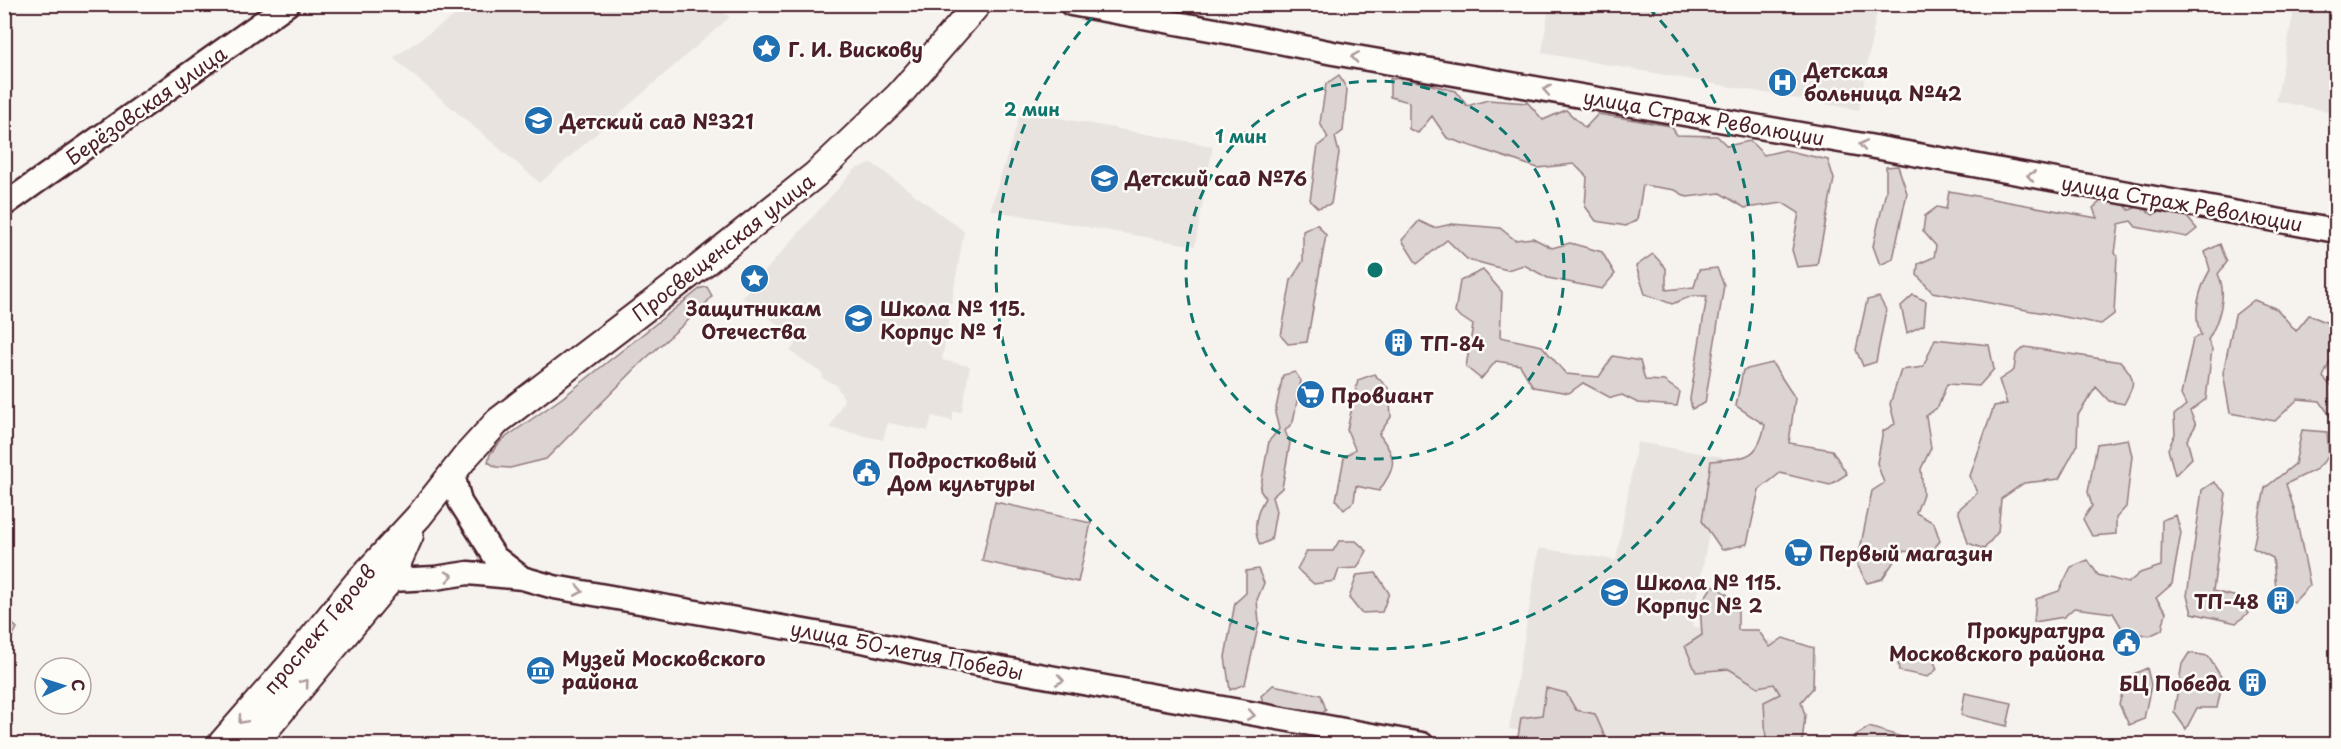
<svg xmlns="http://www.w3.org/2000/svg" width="2341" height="749" font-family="'Playpen Sans',sans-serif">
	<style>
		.built { fill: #e9e3e0 }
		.green { fill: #dcd4d2; stroke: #937a7e; stroke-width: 1.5 }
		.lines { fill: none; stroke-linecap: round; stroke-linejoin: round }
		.tertiary-casing { stroke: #4a1f2b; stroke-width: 27 }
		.secondary-casing { stroke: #4a1f2b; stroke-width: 30 }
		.tertiary { stroke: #fdfcf7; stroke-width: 22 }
		.secondary { stroke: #fdfcf7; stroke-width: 26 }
		.oneway { stroke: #ac999b }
		.ring { fill: none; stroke: #0f766e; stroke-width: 3; stroke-dasharray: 10 8 }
		.labels { text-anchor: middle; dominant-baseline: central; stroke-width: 5; stroke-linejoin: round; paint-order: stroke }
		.poi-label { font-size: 20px; font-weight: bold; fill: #4a1f2b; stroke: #fdfcf7; text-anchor: start }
		.street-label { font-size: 20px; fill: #4a1f2b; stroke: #fdfcf7 }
		.centre { fill: #0f766e; stroke: #fdfcf7; stroke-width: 3 }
		.ring-label { font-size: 18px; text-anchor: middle; font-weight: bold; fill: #0f766e; stroke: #fdfcf7; stroke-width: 5; stroke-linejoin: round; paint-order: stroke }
	</style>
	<rect width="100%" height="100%" fill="#f6f3ef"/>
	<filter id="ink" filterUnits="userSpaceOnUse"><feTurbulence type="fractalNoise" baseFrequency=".0167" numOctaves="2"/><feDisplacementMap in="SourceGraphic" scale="12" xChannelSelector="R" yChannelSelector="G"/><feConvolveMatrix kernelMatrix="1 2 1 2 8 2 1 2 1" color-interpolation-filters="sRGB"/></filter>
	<g filter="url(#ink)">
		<!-- built -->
		<path class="built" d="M470,5H714L730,17L540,183L393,58Z
			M1549,5V4L1878,5L1859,110L1542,53Z
			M2295,5H2336V113L2276,101Z
			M1021,111L1213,146L1195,246L990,210Z
			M872,163L964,231L942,360L970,366L962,412H953V421L932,416L928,431L888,423L883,440L830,428L844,399L836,385L822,378L823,374L790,351L798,340L742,297L855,169Z
			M1637,442L1723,457L1692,626L1806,647L1788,744H1602L1509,729L1539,548L1616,560Z"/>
		<!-- green -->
		<path class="green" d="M1339,75L1347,90L1343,131L1335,137L1339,153L1331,204L1318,208L1310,200L1318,146L1328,138L1320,123L1326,84Z
			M1403,78L1456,91L1467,106L1488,100L1528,103L1543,120L1566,110L1585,128L1598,114L1671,126L1677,135L1717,136L1727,146L1750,141L1764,155L1785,150L1828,160L1834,179L1817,265L1797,267L1792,250L1799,213L1783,203L1745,208L1720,193L1687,197L1675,190L1643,185L1637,220L1626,226L1596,221L1585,206L1587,177L1574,164L1538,168L1447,138L1432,116L1418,133L1409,129V102L1390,97V79Z
			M1898,166L1907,193L1893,259L1880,265L1873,246L1886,191V167Z
			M1949,191L2097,218L2093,208L2101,201L2124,203L2129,210L2141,206L2153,215L2161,210L2186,216L2197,229L2187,237L2136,227L2131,221L2119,224L2115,253L2117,256L2114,314L2101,324L1932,292L1917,275L1918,264L1934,257L1936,246L1923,231L1925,216L1937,207L1946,209Z
			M1419,221L1434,228L1452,224L1500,228L1515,240L1533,238L1552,248L1570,243L1602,252L1615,274L1602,289L1548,278L1524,265L1507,270L1467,259L1447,240L1417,264L1402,240Z
			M1317,224L1326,235L1307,342L1288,344L1281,336L1291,280L1303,261V231Z
			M2220,244L2227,262L2218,274C2228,294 2219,321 2208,340L2212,349L2206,399L2190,411L2196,425L2187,440L2192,458L2175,475L2168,449L2175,434L2174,415L2186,405L2181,395L2193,339L2201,335C2192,314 2199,289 2210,270L2205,252Z
			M1653,254L1666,268V290L1694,287L1699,270L1717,268L1724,285L1705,403L1692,409L1690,399L1707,296H1692L1672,304L1645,294L1636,266Z
			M1483,270L1502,292L1500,337L1542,346L1566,374L1599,377L1613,356L1640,361L1645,380L1664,381L1680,392L1677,406L1638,403L1622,395L1611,398L1583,383L1569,393L1533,387L1520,365L1496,361L1481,379L1466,367L1473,325L1455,313L1460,281Z
			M707,287L712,296L704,306L643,361L546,459L510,468L496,467L488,462L490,454L502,440L562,398L701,288Z
			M1913,295L1926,301L1924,325L1907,333L1901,306Z
			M1879,297L1886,310L1876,362L1863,366L1856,350L1867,300Z
			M2254,300L2277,309L2296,331L2309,315L2333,325L2332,357L2323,377L2330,385H2336V417L2332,419L2320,401L2298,399L2275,421L2230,413L2223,373L2235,315Z
			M1935,339L1989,345L1994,369L1979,386L1947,384L1938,407L1926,416L1931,448L1921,469L1923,494L1916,513L1934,523L1940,541L1930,553L1901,551L1882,579L1867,583L1857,564L1872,491L1884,483L1877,463L1883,431L1895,424L1890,404L1901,370L1923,367Z
			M2025,347L2121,362C2137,379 2135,384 2124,404L2109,401L2096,387L2078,415L2077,446L2059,479L2024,483L2001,499L1998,532L1984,549L1968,543L1958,510L1977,493L1970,476L1994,406L2007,404L1999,380L2014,370L2016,355Z
			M1772,363L1795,398L1789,443L1832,450L1847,474L1830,485L1780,473L1759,490L1747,544L1722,550L1702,521L1711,461C1744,457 1757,462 1765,425L1736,406L1743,370Z
			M1295,372L1301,381L1293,422L1285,431L1290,443L1282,488L1272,497L1276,511L1271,540L1260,545C1252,529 1256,513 1265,498L1260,490L1269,441L1279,429L1275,413L1283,375Z
			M1374,374L1389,389L1391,417L1379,434C1397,459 1397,465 1379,491L1356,486L1354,501L1344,510L1336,500L1344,458L1355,449L1347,430L1358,380Z
			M2302,430L2327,432L2329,456L2317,469L2286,484L2295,512L2310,585L2294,602L2276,589L2273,558L2253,548L2265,488L2295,464Z
			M2128,439L2132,456L2126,507L2116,518V534L2092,536L2083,519L2092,506L2088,492L2097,444Z
			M2214,482L2226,493L2213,591L2237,597L2248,613L2236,623L2192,613L2187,596L2202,490Z
			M995,502L1091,523L1078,582L982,561Z
			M2176,515L2181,533L2172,584L2156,598L2166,612L2162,630L2149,636L2123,630L2113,613L2074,608L2064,617L2034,622L2036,599L2059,591L2071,567L2088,560L2098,575L2128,583L2140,573L2161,566L2162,520Z
			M1339,541H1356L1367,551L1357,568L1339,569L1335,581L1314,584L1297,569L1307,551H1333Z
			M1258,569L1264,583L1257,600L1259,623L1245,684L1230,690L1225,657L1235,603L1246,593V571Z
			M1376,573L1389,593L1382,612L1361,613L1349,598L1357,575Z
			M1713,585L1738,602V630H1758L1770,647L1783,638L1814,648L1813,688L1801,702L1805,715L1802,744H1764L1766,742L1764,702L1780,694L1774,684L1758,687L1729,669L1696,672L1685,646L1702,635L1700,605Z
			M5,617L17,628L5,650Z
			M1911,652L1933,659L1937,669L1928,677L1899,671L1898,662Z
			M2189,653L2208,656L2223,680L2217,708H2197L2186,729L2174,712L2182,664Z
			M2147,668L2151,685L2144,719L2129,725L2119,704L2127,677Z
			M1273,685L1321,695L1326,710L1312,722L1266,712L1261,696Z
			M1546,688L1566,693L1576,710L1595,714L1608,744H1517L1521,718L1542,715Z
			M1965,693L2012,703L2007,726L1961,715Z
			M1869,727L1912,740L1914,744H1857L1853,737Z"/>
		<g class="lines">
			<defs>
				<path id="tertiary" d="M1071,4L1254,37L1333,53L1869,146L2336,231
					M4,205L288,4
					M453,474L460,502L495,557L522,578
					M390,580L435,578L468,573L522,578L554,587L867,642L922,654L1422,744"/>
				<path id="secondary" d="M221,744L292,663L357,583L419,516L467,455L498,421L697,269L815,175L898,96L978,4
					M254,744L390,580L410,535"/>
			</defs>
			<!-- tertiary casing -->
			<use href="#tertiary" class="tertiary-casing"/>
			<!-- secondary casing -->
			<use href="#secondary" class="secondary-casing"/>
			<!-- tertiary -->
			<use href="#tertiary" class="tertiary"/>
			<!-- secondary -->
			<use href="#secondary" class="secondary"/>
		</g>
		<!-- one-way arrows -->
		<defs><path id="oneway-chevron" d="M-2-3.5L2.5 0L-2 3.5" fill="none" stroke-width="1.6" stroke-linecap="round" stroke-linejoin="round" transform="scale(1.5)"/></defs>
		<g class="oneway">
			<use href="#oneway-chevron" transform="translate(1355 57) rotate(-171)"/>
			<use href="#oneway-chevron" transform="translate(1547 90) rotate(-170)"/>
			<use href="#oneway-chevron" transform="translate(1863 145) rotate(-170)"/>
			<use href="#oneway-chevron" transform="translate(2031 176) rotate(-170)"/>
			<use href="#oneway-chevron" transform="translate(449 576) rotate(-9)"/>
			<use href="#oneway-chevron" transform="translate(579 591) rotate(10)"/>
			<use href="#oneway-chevron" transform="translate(1060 680) rotate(10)"/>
			<use href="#oneway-chevron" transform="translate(305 683) rotate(-50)"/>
			<use href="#oneway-chevron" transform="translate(1251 715) rotate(10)"/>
			<use href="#oneway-chevron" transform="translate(242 720) rotate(131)"/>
		</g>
	</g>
	<!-- distance rings -->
	<g class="ring">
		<circle cx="1375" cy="270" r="189"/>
		<path d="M1648 7A379 379 0 1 1 1102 7"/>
	</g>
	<!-- icons -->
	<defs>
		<symbol id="sight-disc" viewBox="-11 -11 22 22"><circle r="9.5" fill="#1f6fb2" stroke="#fdfcf7"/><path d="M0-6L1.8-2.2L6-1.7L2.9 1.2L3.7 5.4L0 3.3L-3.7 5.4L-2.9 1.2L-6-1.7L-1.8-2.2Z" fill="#fff"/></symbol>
		<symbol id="hospital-disc" viewBox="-11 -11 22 22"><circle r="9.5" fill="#1f6fb2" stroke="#fdfcf7"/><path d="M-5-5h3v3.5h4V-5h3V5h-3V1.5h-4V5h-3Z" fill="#fff"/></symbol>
		<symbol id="school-disc" viewBox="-11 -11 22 22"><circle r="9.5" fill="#1f6fb2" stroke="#fdfcf7"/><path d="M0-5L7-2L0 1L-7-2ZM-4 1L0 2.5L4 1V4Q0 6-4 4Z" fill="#fff"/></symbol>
		<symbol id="building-disc" viewBox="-11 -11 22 22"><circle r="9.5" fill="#1f6fb2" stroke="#fdfcf7"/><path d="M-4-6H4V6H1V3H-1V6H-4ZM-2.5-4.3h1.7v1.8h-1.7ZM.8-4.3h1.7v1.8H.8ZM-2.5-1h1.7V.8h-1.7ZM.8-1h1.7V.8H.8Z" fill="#fff"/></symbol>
		<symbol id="supermarket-disc" viewBox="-11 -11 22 22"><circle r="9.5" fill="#1f6fb2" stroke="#fdfcf7"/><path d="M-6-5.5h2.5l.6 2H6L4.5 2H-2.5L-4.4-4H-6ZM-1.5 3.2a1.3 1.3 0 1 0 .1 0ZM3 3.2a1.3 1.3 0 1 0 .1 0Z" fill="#fff"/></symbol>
		<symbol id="civic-disc" viewBox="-11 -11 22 22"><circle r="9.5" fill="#1f6fb2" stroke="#fdfcf7"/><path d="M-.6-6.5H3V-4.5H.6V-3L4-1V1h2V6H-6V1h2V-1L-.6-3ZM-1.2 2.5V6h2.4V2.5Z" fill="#fff"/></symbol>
		<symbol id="museum-disc" viewBox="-11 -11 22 22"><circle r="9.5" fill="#1f6fb2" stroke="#fdfcf7"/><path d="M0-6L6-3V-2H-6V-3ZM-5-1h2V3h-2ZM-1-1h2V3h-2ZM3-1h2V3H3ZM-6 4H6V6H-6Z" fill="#fff"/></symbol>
	</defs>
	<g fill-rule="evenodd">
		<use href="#sight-disc" x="750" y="32" width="33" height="33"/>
		<use href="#hospital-disc" x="1766" y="66" width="33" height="33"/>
		<use href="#school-disc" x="522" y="104" width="33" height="33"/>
		<use href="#school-disc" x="1088" y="162" width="33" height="33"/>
		<use href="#sight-disc" x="738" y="262" width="33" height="33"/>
		<use href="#school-disc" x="842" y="302" width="33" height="33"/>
		<use href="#building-disc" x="1382" y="326" width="33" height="33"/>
		<use href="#supermarket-disc" x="1294" y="378" width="33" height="33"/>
		<use href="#civic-disc" x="850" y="456" width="33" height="33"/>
		<use href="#supermarket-disc" x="1782" y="536" width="33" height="33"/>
		<use href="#school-disc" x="1598" y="576" width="33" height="33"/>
		<use href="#building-disc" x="2264" y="584" width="33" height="33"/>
		<use href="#civic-disc" x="2110" y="626" width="33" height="33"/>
		<use href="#museum-disc" x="524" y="654" width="33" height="33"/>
		<use href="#building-disc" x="2236" y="666" width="33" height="33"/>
	</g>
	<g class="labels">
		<!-- poi labels -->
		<g class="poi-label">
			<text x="788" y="49">Г. И. Вискову</text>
			<text x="1804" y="70">Детская<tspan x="1804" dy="23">больница №42</tspan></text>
			<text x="560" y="121">Детский сад №321</text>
			<text x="1125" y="178">Детский сад №76</text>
			<text x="754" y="308" text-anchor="middle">Защитникам<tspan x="754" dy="23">Отечества</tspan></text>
			<text x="880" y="308">Школа № 115.<tspan x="880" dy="23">Корпус № 1</tspan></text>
			<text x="1420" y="343">ТП-84</text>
			<text x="1331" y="395">Провиант</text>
			<text x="888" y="460">Подростковый<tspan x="888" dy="23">Дом культуры</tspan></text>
			<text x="1819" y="553">Первый магазин</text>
			<text x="1636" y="582">Школа № 115.<tspan x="1636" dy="23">Корпус № 2</tspan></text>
			<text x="2259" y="601" text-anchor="end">ТП-48</text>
			<text x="2105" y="630" text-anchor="end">Прокуратура<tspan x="2105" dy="23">Московского района</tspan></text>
			<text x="562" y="658">Музей Московского<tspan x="562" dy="23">района</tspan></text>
			<text x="2231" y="683" text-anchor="end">БЦ Победа</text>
		</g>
		<!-- street labels -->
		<g class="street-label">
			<text transform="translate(146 105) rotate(-35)">Берёзовская улица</text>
			<text transform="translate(1704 117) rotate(10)">улица Страж Революции</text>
			<text transform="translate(2182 203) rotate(10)">улица Страж Революции</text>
			<text transform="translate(723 247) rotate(-38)">Просвещенская улица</text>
			<text transform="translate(319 629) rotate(-50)">проспект Героев</text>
			<text transform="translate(907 650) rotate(11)">улица 50-летия Победы</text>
		</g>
	</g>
	<circle cx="1375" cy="270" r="9" class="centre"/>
	<g class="ring-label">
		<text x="1032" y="116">2 мин</text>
		<text x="1241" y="143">1 мин</text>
	</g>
	<!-- margin -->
	<rect width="2341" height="749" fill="none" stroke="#fdfcf7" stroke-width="24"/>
	<rect x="12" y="12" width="2317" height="725" fill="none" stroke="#4a1f2b" stroke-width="2" filter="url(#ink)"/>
	<!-- north arrow -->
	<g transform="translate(63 686) rotate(87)"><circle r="28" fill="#fdfcf7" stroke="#b5a4a5" stroke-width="1.5"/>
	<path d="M0-4.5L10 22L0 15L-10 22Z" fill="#1f6fb2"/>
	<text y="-9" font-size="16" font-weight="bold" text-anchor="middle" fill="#4a1f2b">С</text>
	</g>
</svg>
